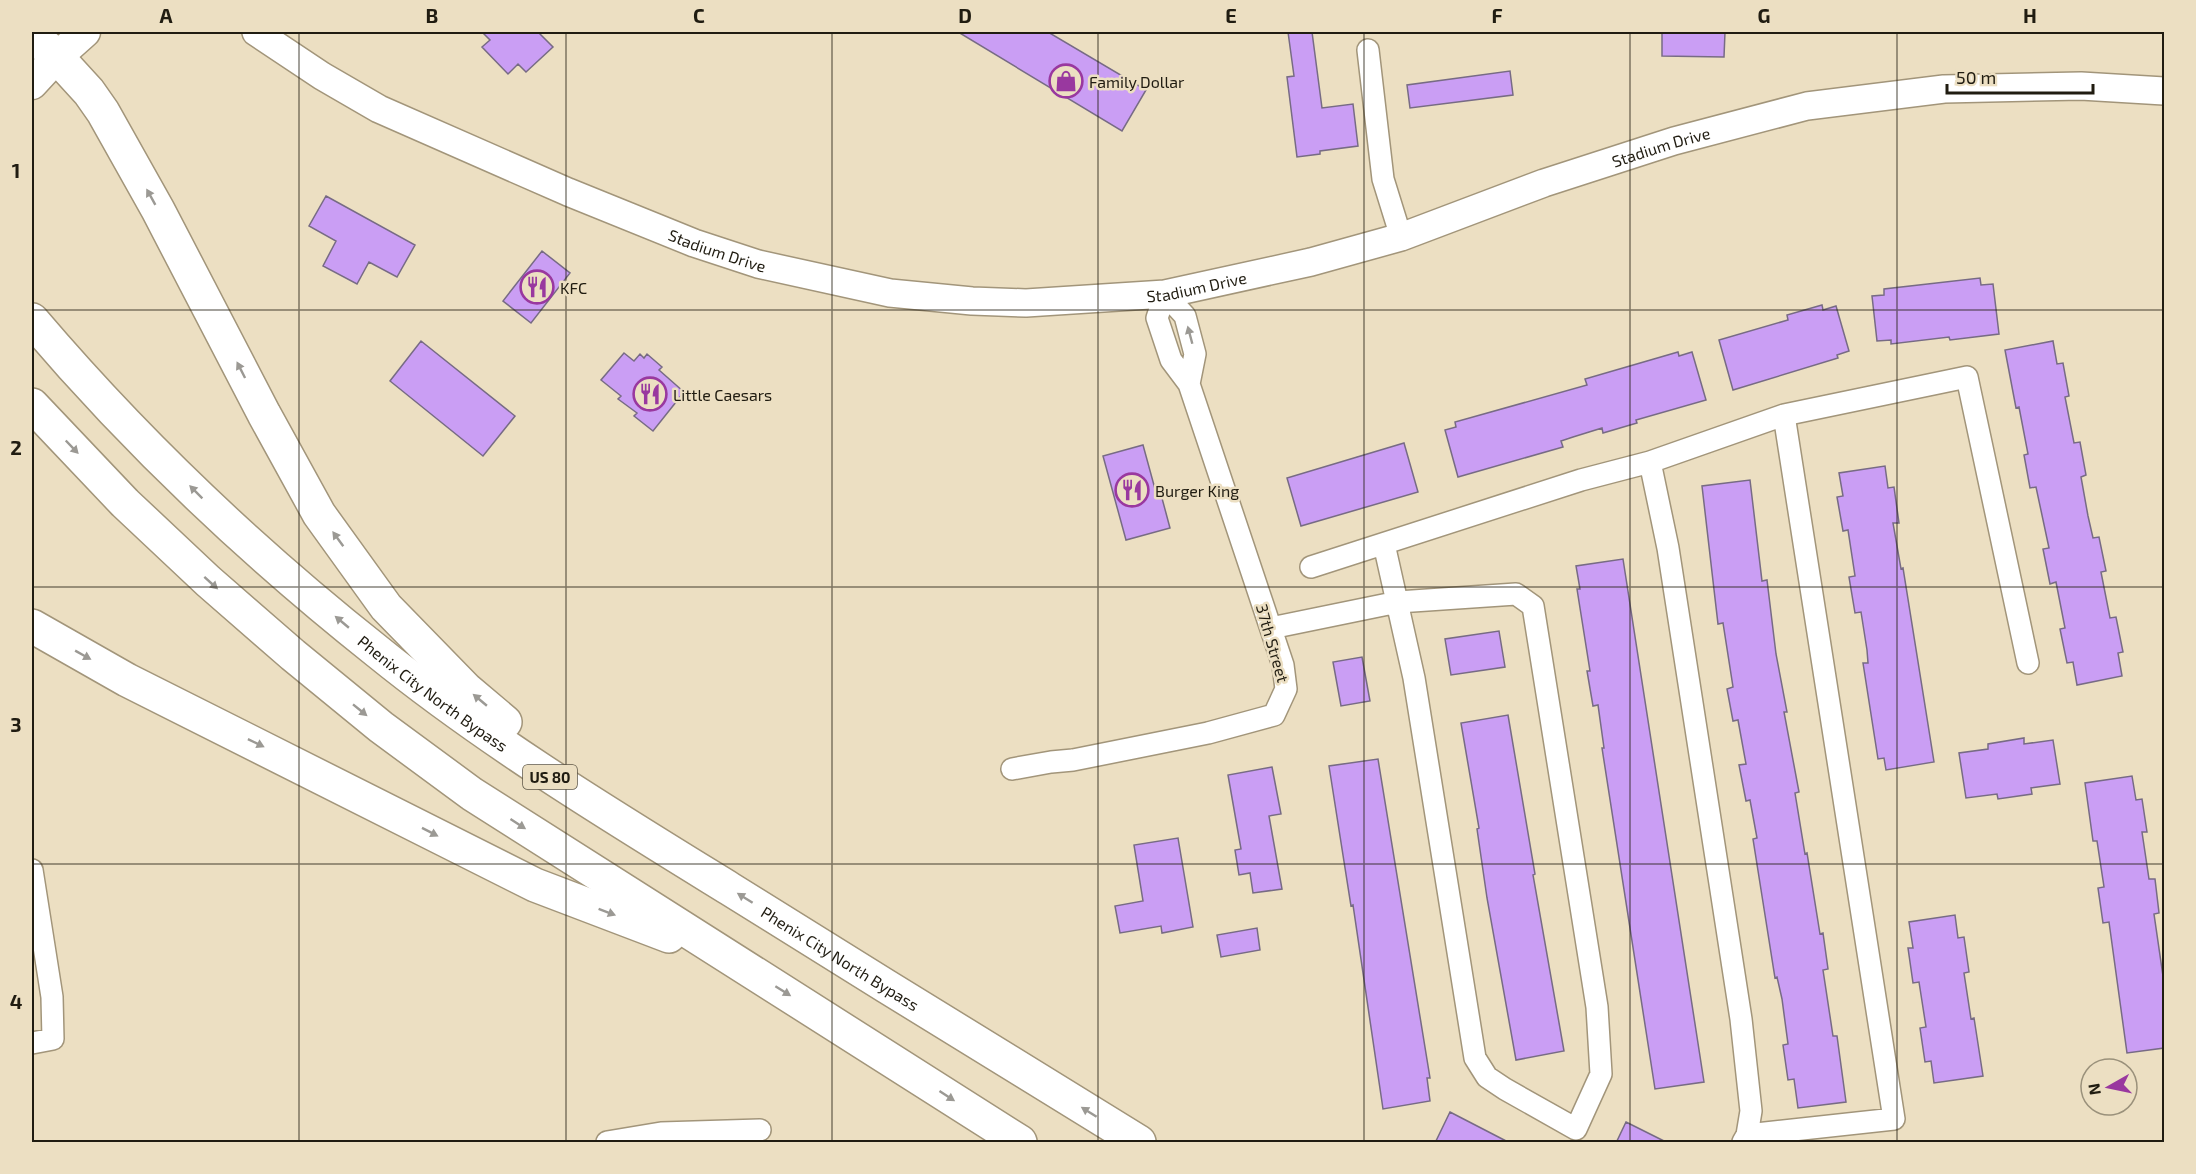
<svg xmlns="http://www.w3.org/2000/svg" width="2196" height="1174" font-family="'Exo 2',sans-serif">
	<style>
		.building { fill: #ca9ef4; stroke: #776b84; stroke-width: 1.5 }
		.lines { fill: none; stroke-linecap: round; stroke-linejoin: round }
		.minor-casing { stroke: #a2957a; stroke-width: 24 }
		.tertiary-casing { stroke: #a2957a; stroke-width: 30 }
		.secondary-casing { stroke: #a2957a; stroke-width: 33 }
		.motorway-casing { stroke: #a2957a; stroke-width: 36 }
		.minor { stroke: #fff; stroke-width: 21 }
		.tertiary { stroke: #fff; stroke-width: 27 }
		.secondary { stroke: #fff; stroke-width: 30 }
		.motorway { stroke: #fff; stroke-width: 33 }
		.oneway { fill: #9b9994 }
		.grid { fill: none; stroke: #201c11; stroke-width: 1.5; stroke-opacity: 0.55 }
		.labels { text-anchor: middle; dominant-baseline: central; stroke-width: 5; stroke-linejoin: round; paint-order: stroke }
		.shield { fill: #ecdfc2; stroke: #5d5646; stroke-width: 1.5 }
		.shield-label { font-size: 15px; font-weight: bold; fill: #201c11 }
		.poi-label { font-size: 16px; fill: #201c11; stroke: #ecdfc2; text-anchor: start }
		.street-label { font-size: 16px; fill: #201c11; stroke: #ecdfc2 }
		.neatline { fill: none; stroke: #201c11; stroke-width: 2 }
		.grid-label { font-size: 20px; text-anchor: middle; font-weight: bold; fill: #201c11 }
	</style>
	<rect width="100%" height="100%" fill="#ecdfc2"/>
	<!-- building -->
	<path class="building" d="M482,32H538L553,47L526,72L518,64L508,74L482,47L490,40Z
		M958,32H1048L1146,90L1122,131Z
		M1288,32H1312L1322,108L1353,104L1358,146L1320,151V154L1297,157L1287,77L1294,76Z
		M1662,32H1725L1724,57L1662,56Z
		M1510,71L1513,95L1410,108L1407,85Z
		M326,196L415,245L397,277L369,262L357,284L323,266L336,241L309,226Z
		M542,251L570,273L531,323L503,301Z
		M1980,278L1981,285L1993,284L1999,334L1950,340L1949,337L1891,344V340L1877,341L1872,296L1884,295V289Z
		M1822,305L1823,310L1836,306L1849,351L1837,355L1838,358L1733,390L1719,340L1788,320L1787,315Z
		M421,341L515,416L483,456L390,381Z
		M2053,341L2057,364L2063,363L2069,396L2065,397L2074,443L2080,442L2086,475L2081,477L2088,516L2093,538L2099,537L2106,571L2101,572L2110,618L2116,617L2123,652L2118,653L2122,676L2077,685L2073,662L2067,663L2060,629L2065,628L2056,582L2050,584L2043,549L2049,548L2036,487L2030,488L2024,455L2028,454L2019,407L2016,408L2005,350Z
		M1678,352L1679,356L1692,352L1706,400L1636,420L1637,423L1603,433L1602,428L1573,437L1561,441L1563,447L1458,477L1445,430L1456,427L1455,422L1587,385L1585,379Z
		M624,353L634,361L640,354L644,358L647,354L662,367L659,370L684,392L653,431L634,416L637,413L618,399L621,396L601,380Z
		M1404,443L1418,492L1301,526L1287,478Z
		M1143,445L1155,489L1159,487L1170,528L1126,540L1103,456Z
		M1885,466L1888,488L1894,487L1899,523H1893L1901,569L1903,568L1934,762L1886,770L1884,758L1878,759L1863,663H1868L1867,650L1861,612L1855,613L1849,577L1855,576L1848,530L1843,531L1837,497L1843,496L1839,473Z
		M1750,480L1762,581L1767,580L1776,654L1787,712H1784L1799,792L1795,793L1805,854L1807,853L1820,934L1823,933L1828,969L1823,970L1833,1036H1837L1846,1102L1798,1108L1794,1079L1788,1080L1783,1045L1788,1044L1782,999L1777,977L1775,978L1762,896L1753,839L1757,838L1750,800L1746,801L1739,765L1746,764L1738,720L1733,721L1727,689L1733,687L1723,623L1718,624L1702,486Z
		M1623,559L1704,1082L1655,1089L1602,748H1604L1598,705L1593,706L1587,671H1590L1577,589H1580L1576,566Z
		M1499,631L1505,667L1451,675L1445,639Z
		M1362,657L1370,701L1341,706L1333,662Z
		M1508,715L1535,874L1533,875L1564,1051L1516,1060L1487,898L1477,829L1479,828L1461,723Z
		M2024,738V744L2053,740L2060,784L2031,788L2032,794L1998,799L1997,794L1966,798L1959,753L1988,749V744Z
		M1378,759L1430,1078H1427L1430,1101L1383,1109L1353,905L1351,906L1329,766Z
		M1272,767L1281,814L1269,816L1282,889L1253,893L1250,873L1239,875L1235,850L1241,849L1228,775Z
		M2132,776L2136,800L2142,799L2147,832H2142L2149,879H2155L2159,913L2154,914L2164,983V1048L2127,1053L2109,922L2103,923L2098,888L2104,887L2097,841H2093L2085,783Z
		M1178,838L1193,927L1162,933L1161,926L1120,933L1115,906L1143,901L1134,845Z
		M1955,915L1958,938L1964,937L1969,972L1964,973L1971,1019L1974,1018L1983,1076L1934,1083L1931,1061L1925,1062L1920,1028L1926,1027L1919,982L1913,983L1908,948H1913L1909,922Z
		M1257,928L1260,950L1221,957L1217,935Z
		M1450,1112L1510,1143H1435Z
		M1626,1122L1668,1143H1616Z"/>
	<g class="lines">
		<defs>
			<path id="minor" d="M1368,50L1383,179L1401,237
				M1650,462L1668,548L1741,1019L1751,1111L1747,1135L1743,1142
				M1311,567L1581,480L1650,462L1784,415L1967,377L2028,663
				M1271,628L1398,602L1516,594L1533,606L1597,1007L1601,1074L1576,1129L1505,1089L1487,1077L1475,1058L1414,678L1384,544
				M1012,769L1051,762L1073,760L1208,733L1274,715L1286,689L1283,665L1189,384L1171,360L1157,318L1165,294L1185,316L1195,354L1189,384
				M32,870L52,997L53,1039L32,1043
				M1747,1135L1894,1119L1784,415
				M607,1142L661,1133L760,1130"/>
			<g id="tertiary">
				<path id="s1" d="M256,32L322,76L379,109L568,192L694,243L758,264L890,293L972,301L1026,303L1165,294L1311,262L1401,237L1544,183L1674,141L1807,106L1944,89L2081,86L2164,91"/>
			</g>
			<path id="secondary" d="M32,84L57,57L85,32"/>
			<g id="motorway">
				<path d="M32,34L57,57L89,92L103,112L158,210L264,414L319,514L386,607L466,689L505,722"/>
				<path id="s2" d="M32,320C135,441 253,553 378,652C488,741 610,815 730,889C866,974 1002,1058 1139,1142"/>
				<path d="M32,405L125,503L208,581L293,655L381,727L472,794L1020,1142"/>
				<path d="M32,626L127,680L535,885L669,936"/>
			</g>
		</defs>
		<!-- minor casing -->
		<use href="#minor" class="minor-casing"/>
		<!-- tertiary casing -->
		<use href="#tertiary" class="tertiary-casing"/>
		<!-- secondary casing -->
		<use href="#secondary" class="secondary-casing"/>
		<!-- motorway casing -->
		<use href="#motorway" class="motorway-casing"/>
		<!-- minor -->
		<use href="#minor" class="minor"/>
		<!-- tertiary -->
		<use href="#tertiary" class="tertiary"/>
		<!-- secondary -->
		<use href="#secondary" class="secondary"/>
		<!-- motorway -->
		<use href="#motorway" class="motorway"/>
	</g>
	<!-- one-way arrows -->
	<defs><path id="oneway-solid" d="M-6-.8H1V-3.2L6.5 0L1 3.2V.8H-6Z" transform="scale(1.5)"/></defs>
	<g class="oneway">
		<use href="#oneway-solid" transform="translate(151 197) rotate(-119)"/>
		<use href="#oneway-solid" transform="translate(1190 335) rotate(-105)"/>
		<use href="#oneway-solid" transform="translate(241 370) rotate(-117)"/>
		<use href="#oneway-solid" transform="translate(72 447) rotate(46)"/>
		<use href="#oneway-solid" transform="translate(196 492) rotate(-135)"/>
		<use href="#oneway-solid" transform="translate(338 539) rotate(-126)"/>
		<use href="#oneway-solid" transform="translate(211 583) rotate(42)"/>
		<use href="#oneway-solid" transform="translate(342 622) rotate(-140)"/>
		<use href="#oneway-solid" transform="translate(83 655) rotate(29)"/>
		<use href="#oneway-solid" transform="translate(480 700) rotate(-140)"/>
		<use href="#oneway-solid" transform="translate(360 710) rotate(39)"/>
		<use href="#oneway-solid" transform="translate(256 743) rotate(26)"/>
		<use href="#oneway-solid" transform="translate(518 824) rotate(33)"/>
		<use href="#oneway-solid" transform="translate(430 832) rotate(27)"/>
		<use href="#oneway-solid" transform="translate(745 898) rotate(-148)"/>
		<use href="#oneway-solid" transform="translate(607 912) rotate(21)"/>
		<use href="#oneway-solid" transform="translate(783 991) rotate(32)"/>
		<use href="#oneway-solid" transform="translate(947 1096) rotate(33)"/>
		<use href="#oneway-solid" transform="translate(1089 1112) rotate(-148)"/>
	</g>
	<!-- grid -->
	<path class="grid" d="M299,32V1142M566,32V1142M832,32V1142M1098,32V1142M1364,32V1142M1630,32V1142M1897,32V1142M32,310H2164M32,587H2164M32,864H2164"/>
	<!-- icons -->
	<defs>
		<symbol id="shop-ring" viewBox="-11 -11 22 22"><circle r="9.5" fill="#ecdfc2" stroke="#99389f" stroke-width="1.5"/><path d="M-5-2.5h2.3a2.7 3.5 0 0 1 5.4 0H5L5.5 6h-11ZM-1.5-2.5h3a1.5 2.3 0 0 0-3 0Z" fill="#99389f"/></symbol>
		<symbol id="restaurant-ring" viewBox="-11 -11 22 22"><circle r="9.5" fill="#ecdfc2" stroke="#99389f" stroke-width="1.5"/><path d="M-5-6h1v4h1v-4h1v4h1v-4h1v5L-1.5 .5V6h-2V.5L-5-1ZM5-6V6H3V1.5H1.5Q1.5-4 5-6Z" fill="#99389f"/></symbol>
	</defs>
	<g fill-rule="evenodd">
		<use href="#shop-ring" x="1047" y="62" width="38" height="38"/>
		<use href="#restaurant-ring" x="518" y="268" width="38" height="38"/>
		<use href="#restaurant-ring" x="631" y="375" width="38" height="38"/>
		<use href="#restaurant-ring" x="1113" y="471" width="38" height="38"/>
	</g>
	<g class="labels">
		<!-- shield labels -->
		<rect class="shield" x="523" y="765" width="54" height="24" rx="4.5"/>
		<g class="shield-label">
			<text x="550" y="777">US 80</text>
		</g>
		<!-- poi labels -->
		<g class="poi-label">
			<text x="1089" y="81">Family Dollar</text>
			<text x="560" y="287">KFC</text>
			<text x="673" y="394">Little Caesars</text>
			<text x="1155" y="490">Burger King</text>
		</g>
		<!-- street labels -->
		<g class="street-label">
			<text stroke="none"><textPath href="#s1" startOffset="1484">Stadium Drive</textPath></text>
			<text stroke="none"><textPath href="#s1" startOffset="512">Stadium Drive</textPath></text>
			<text stroke="none"><textPath href="#s1" startOffset="998">Stadium Drive</textPath></text>
			<text transform="translate(1273 643) rotate(74)">37th Street</text>
			<text stroke="none"><textPath href="#s2" startOffset="549">Phenix City North Bypass</textPath></text>
			<text stroke="none"><textPath href="#s2" startOffset="1035">Phenix City North Bypass</textPath></text>
		</g>
	</g>
	<!-- border -->
	<rect width="2196" height="1174" fill="none" stroke="#ecdfc2" stroke-width="66"/>
	<!-- north arrow -->
	<g transform="translate(2109 1087) rotate(261)"><circle r="28" fill="#ecdfc2" stroke="#9a917b" stroke-width="1.5"/>
	<path d="M0-4.5L10 22L0 15L-10 22Z" fill="#99389f"/>
	<text y="-9" font-size="16" font-weight="bold" text-anchor="middle" fill="#201c11">N</text>
	</g>
	<!-- scale -->
	<path d="M1947 84v9h146v-9" fill="none" stroke="#201c11" stroke-width="3"/>
	<text x="1956" y="84" font-size="18" fill="#201c11" stroke="#ecdfc2" stroke-width="4.5" paint-order="stroke">50 m</text>
	<rect x="33" y="33" width="2130" height="1108" class="neatline"/>
	<g class="grid-label">
		<text x="166" y="23">A</text>
		<text x="432" y="23">B</text>
		<text x="699" y="23">C</text>
		<text x="965" y="23">D</text>
		<text x="1231" y="23">E</text>
		<text x="1497" y="23">F</text>
		<text x="1764" y="23">G</text>
		<text x="2030" y="23">H</text>
		<text x="16" y="178">1</text>
		<text x="16" y="455">2</text>
		<text x="16" y="732">3</text>
		<text x="16" y="1009">4</text>
	</g>
</svg>
